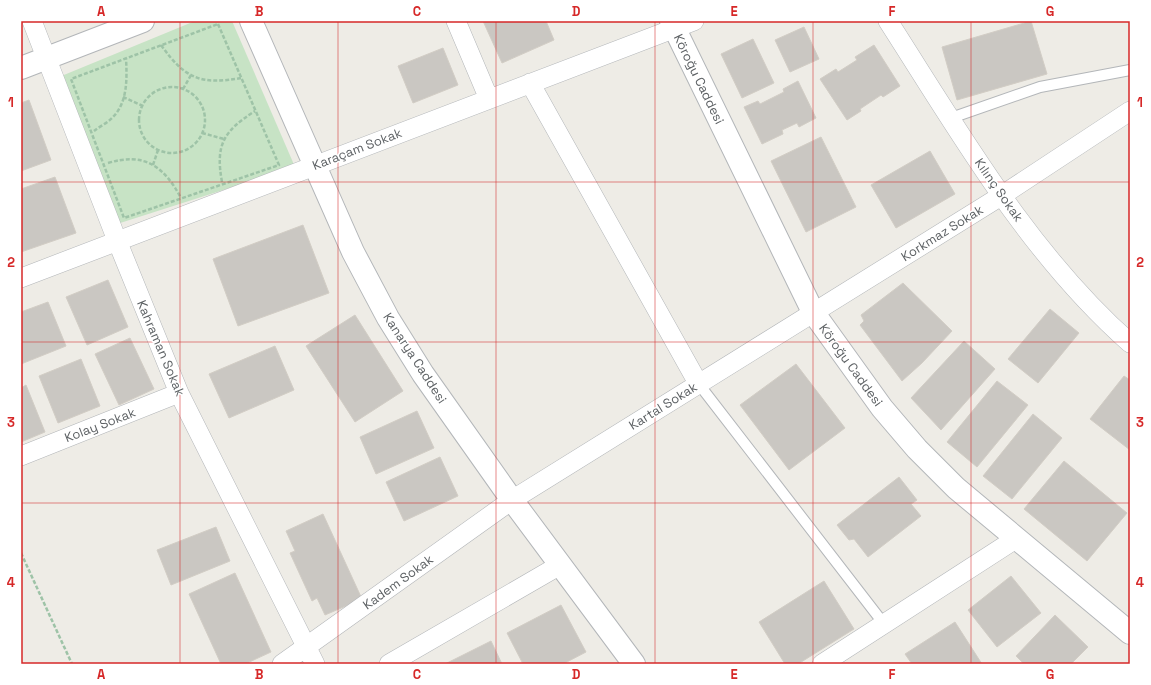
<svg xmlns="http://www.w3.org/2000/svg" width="1151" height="685" font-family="'Space Grotesk',sans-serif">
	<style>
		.green { fill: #c7e3c5 }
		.building { fill: #cac7c2; stroke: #d2cdc5 }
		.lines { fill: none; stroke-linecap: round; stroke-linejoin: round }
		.service-casing { stroke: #b3b6b9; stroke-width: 12 }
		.minor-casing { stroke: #b3b6b9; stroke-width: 20 }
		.tertiary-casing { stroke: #b3b6b9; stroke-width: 24 }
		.path { stroke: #9ec3a7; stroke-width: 2.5; stroke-dasharray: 4 2; stroke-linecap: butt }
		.service { stroke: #fff; stroke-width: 10 }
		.minor { stroke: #fff; stroke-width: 19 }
		.tertiary { stroke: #fff; stroke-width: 22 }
		.grid { fill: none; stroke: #d62828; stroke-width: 1; stroke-opacity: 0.55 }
		.labels { text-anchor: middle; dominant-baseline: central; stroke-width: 3; stroke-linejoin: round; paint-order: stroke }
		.street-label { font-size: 13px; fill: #5d6164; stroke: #fff }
		.neatline { fill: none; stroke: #d62828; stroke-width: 1.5 }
		.grid-label { font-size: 13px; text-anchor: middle; font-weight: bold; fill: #d62828 }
	</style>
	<rect width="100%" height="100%" fill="#eeece6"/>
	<!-- green -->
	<path class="green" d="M195,21H232L295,167L117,224L59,77Z"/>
	<!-- building -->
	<path class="building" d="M483,21H546L554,40L502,63Z
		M1031,21L1047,74L957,100L942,47Z
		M804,27L819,59L790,72L775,40Z
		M753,39L774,83L742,98L721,54Z
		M874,45L900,86L883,97L881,95L860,109L861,111L847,120L820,79L836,69L838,72L857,60L855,57Z
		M443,48L458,85L413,103L398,66Z
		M798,81L816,118L799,127L797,123L782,130L783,134L762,144L744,107L758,101L760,104L784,92L783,89Z
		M29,100L51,160L21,171V103Z
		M821,137L856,207L806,232L771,161Z
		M930,151L955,194L896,228L871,185Z
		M55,177L76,233L21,252V189Z
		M303,225L329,293L238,326L213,259Z
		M108,280L128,327L87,345L66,297Z
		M903,283L952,331L922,363L902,381L860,325L864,321L861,315Z
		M48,302L66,346L21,364V312Z
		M1050,309L1079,333L1038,383L1008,359Z
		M355,315L403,391L355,422L306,346Z
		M130,338L154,389L119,405L95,354Z
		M964,341L995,369L941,430L911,398Z
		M275,346L294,390L229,418L209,374Z
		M81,359L100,406L58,423L39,376Z
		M796,364L845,428L789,470L740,405Z
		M1124,376L1130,380V450L1090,419Z
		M997,381L1028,405L977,467L947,442Z
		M26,385L45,432L21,442V388Z
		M417,411L434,448L376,474L360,437Z
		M1033,414L1062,438L1012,499L983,476Z
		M440,457L458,496L404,521L386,482Z
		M1064,461L1127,513L1087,561L1024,509Z
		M899,477L917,500L911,504L921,516L868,557L854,539L849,540L837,525Z
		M323,514L362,599L325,615L317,598L312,601L290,553L295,551L286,531Z
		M216,527L230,561L171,585L157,550Z
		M235,573L271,652L245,664H221L189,594Z
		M1011,576L1041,613L997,647L968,610Z
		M824,581L854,629L798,664H785L759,622Z
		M561,605L586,652L563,664H523L507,633Z
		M1055,615L1088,647L1071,664H1024L1016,656Z
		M955,622L982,664H912L905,654Z
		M491,641L502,664H445Z"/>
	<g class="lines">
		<defs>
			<path id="service" d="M951,118L1040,87L1130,70
				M698,383L884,624"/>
			<path id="minor" d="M32,21L118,243L179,393L315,664
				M456,21L489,99
				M888,21C960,133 1029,254 1130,343
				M530,83L698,383
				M21,278L694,21
				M21,456L179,393
				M282,664L512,500L1001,196L1130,111
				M389,664L560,565
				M822,664L1017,538"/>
			<path id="tertiary" d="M251,21L353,252L388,318L423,374L512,500L634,664
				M671,21L813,312L882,408L917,449L956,488L1130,633
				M21,68L143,21"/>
		</defs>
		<!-- service casing -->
		<use href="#service" class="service-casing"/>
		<!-- minor casing -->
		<use href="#minor" class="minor-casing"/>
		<!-- tertiary casing -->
		<use href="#tertiary" class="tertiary-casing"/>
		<!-- path -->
		<path class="path" d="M218,24L279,165L124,218L71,79Z
			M161,45C185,79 201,85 241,78
			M139 120a33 33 0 1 1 66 0a33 33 0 1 1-66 0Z
			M183,89L191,75
			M123,97L143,106
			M94,131C99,127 107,123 112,118C128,103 127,78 126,58
			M202,133L224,139
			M108,163C144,152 164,166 181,198
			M153,165L158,150
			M222,182C215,144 224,131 255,111
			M21,553L72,664"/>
		<!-- service -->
		<use href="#service" class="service"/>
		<!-- minor -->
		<use href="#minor" class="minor"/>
		<!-- tertiary -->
		<use href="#tertiary" class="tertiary"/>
	</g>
	<!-- grid -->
	<path class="grid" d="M180,21V664M338,21V664M496,21V664M655,21V664M813,21V664M971,21V664M21,182H1130M21,342H1130M21,503H1130"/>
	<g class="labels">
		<!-- street labels -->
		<g class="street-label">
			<text transform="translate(699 79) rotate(64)">Köroğu Caddesi</text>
			<text transform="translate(357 149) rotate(-21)">Karaçam Sokak</text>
			<text transform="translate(999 190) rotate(55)">Kılınç Sokak</text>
			<text transform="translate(942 233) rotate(-32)">Korkmaz Sokak</text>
			<text transform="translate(161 348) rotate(67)">Kahraman Sokak</text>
			<text transform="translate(415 358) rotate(57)">Kanarya Caddesi</text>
			<text transform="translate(851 365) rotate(54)">Köroğu Caddesi</text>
			<text transform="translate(663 406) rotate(-32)">Kartal Sokak</text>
			<text transform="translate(100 425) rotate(-21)">Kolay Sokak</text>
			<text transform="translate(398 582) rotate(-36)">Kadem Sokak</text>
		</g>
	</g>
	<!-- border -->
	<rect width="1151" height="685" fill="none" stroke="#ffffff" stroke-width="44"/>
	<rect x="22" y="22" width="1107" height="641" class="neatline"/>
	<g class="grid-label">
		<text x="101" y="16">A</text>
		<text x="259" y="16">B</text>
		<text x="417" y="16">C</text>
		<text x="576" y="16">D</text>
		<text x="734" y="16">E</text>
		<text x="892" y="16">F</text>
		<text x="1050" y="16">G</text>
		<text x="11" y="107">1</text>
		<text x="1140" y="107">1</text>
		<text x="11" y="267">2</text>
		<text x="1140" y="267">2</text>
		<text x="11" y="427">3</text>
		<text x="1140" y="427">3</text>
		<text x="11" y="587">4</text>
		<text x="1140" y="587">4</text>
		<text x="101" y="679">A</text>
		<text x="259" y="679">B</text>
		<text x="417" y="679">C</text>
		<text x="576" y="679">D</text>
		<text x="734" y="679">E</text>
		<text x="892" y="679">F</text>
		<text x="1050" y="679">G</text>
	</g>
</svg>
